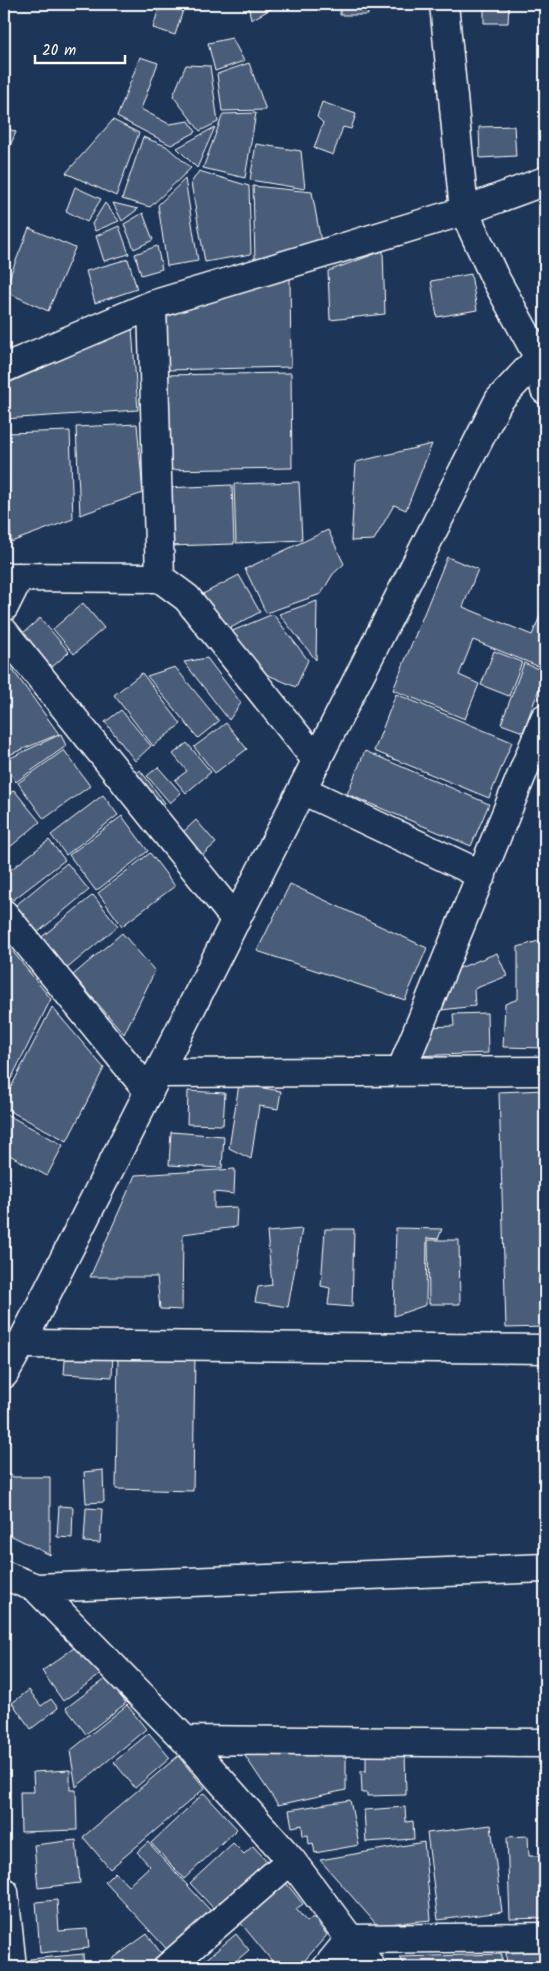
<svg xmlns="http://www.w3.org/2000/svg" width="549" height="1971" font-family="Kalam,sans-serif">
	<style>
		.building { fill: #4a5d79; stroke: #fff }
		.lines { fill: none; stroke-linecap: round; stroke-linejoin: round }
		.minor-casing { stroke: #fff; stroke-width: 31 }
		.secondary-casing { stroke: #fff; stroke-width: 31 }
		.minor { stroke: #1d3557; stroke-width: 28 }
		.secondary { stroke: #1d3557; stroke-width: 28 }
	</style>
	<rect width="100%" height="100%" fill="#1d3557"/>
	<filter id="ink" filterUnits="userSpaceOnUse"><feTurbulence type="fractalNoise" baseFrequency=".02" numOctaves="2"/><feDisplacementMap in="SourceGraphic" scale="10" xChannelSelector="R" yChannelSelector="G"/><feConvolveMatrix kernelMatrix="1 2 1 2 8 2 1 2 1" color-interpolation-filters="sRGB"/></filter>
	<g filter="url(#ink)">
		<!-- building -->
		<path class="building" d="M160,4H185L175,35L153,28Z
			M248,4H280L251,20Z
			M340,4H368V15H340Z
			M484,4H509L508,23H484Z
			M532,4H545V28L540,27L542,7L532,5Z
			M232,38L244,61L215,71L208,43Z
			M140,57L158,63L141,109L169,124L189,121L196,132L171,145L117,117Z
			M249,63L266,110L222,111L217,74Z
			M186,65L210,66L218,122L200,131L173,96Z
			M322,102L356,114L351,129L343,127L333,155L314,148L323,123L317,117Z
			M256,113L245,178L203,168L223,114Z
			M113,120L139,133L116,196L66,173Z
			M514,126L516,156L480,158L479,127Z
			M4,127L16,132L4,160Z
			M215,127L197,168L177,148Z
			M143,137L166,146L191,168L150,207L122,199Z
			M256,144L301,151L305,189L250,180Z
			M199,171L249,186L251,254L205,262L191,183Z
			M185,179L198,261L167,266L158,205Z
			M253,186L312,192L321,242L255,260Z
			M75,187L101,199L87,222L66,211Z
			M105,203L119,221L95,231L92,224Z
			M113,203L138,209L122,221Z
			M143,213L153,240L134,249L124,224Z
			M119,226L129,254L104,261L96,236Z
			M29,228L75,248L48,311L4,291Z
			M157,246L162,269L141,275L135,254Z
			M383,251L385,314L330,320L328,271Z
			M128,259L137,289L95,303L86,271Z
			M290,273L291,367L167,370L166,317Z
			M471,274L477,310L437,317L431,281Z
			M132,328L138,410L4,419V385Z
			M291,373L292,468L161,470L160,375Z
			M137,424L143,493L80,515L76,427Z
			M70,431L73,519L11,542L6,433Z
			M432,444L406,510L394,505L374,540L351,541L356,462Z
			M299,482L302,540L236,543L234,484Z
			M232,485L234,544L168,546L166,488Z
			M328,530L344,564L333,574L321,594L266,613L245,569Z
			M447,557L478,569L463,607L532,635L542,611L545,612V669L473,640L459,675L479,684L465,719L393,690Z
			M239,575L260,612L223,632L203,594Z
			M317,601L316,660L279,614Z
			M83,603L104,628L74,654L53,629Z
			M273,614L308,660L296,687L261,672L230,632Z
			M40,618L69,652L51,668L22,634Z
			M494,651L522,662L509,696L481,685Z
			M207,658L241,703L229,720L184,662Z
			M7,662L59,734L4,757V669Z
			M524,663L545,672V673L523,732L501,724Z
			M175,667L219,721L198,738L147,676Z
			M142,673L181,724L153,746L114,695Z
			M396,694L512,742L489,798L374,751Z
			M121,710L151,746L135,761L105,722Z
			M226,723L247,749L215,773L194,747Z
			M61,734L66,746L16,782L4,761Z
			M187,743L211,772L186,793L175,780L187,771L173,754Z
			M64,750L90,786L44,819L18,783Z
			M365,751L489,804L471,846L347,794Z
			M158,767L181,793L170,803L147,776Z
			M140,770L165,803L153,813L128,780Z
			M14,790L40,822L4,852V798Z
			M103,795L118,815L66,855L51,835Z
			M122,816L148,851L96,891L69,855Z
			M196,820L216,843L201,856L181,834Z
			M49,840L65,860L13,900L4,889V875Z
			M150,853L175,886L122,926L98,893Z
			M67,863L89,890L37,933L15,906Z
			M290,884L427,948L405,1000L257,951Z
			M93,895L118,926L64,971L38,940Z
			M122,933L155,971L124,1034L73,975Z
			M545,939V1048L503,1047L505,1004L518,999V947Z
			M5,942L51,999L11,1079L4,1075Z
			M497,953L507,976L474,989L475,1006L433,1011L447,973Z
			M52,1007L104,1068L67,1141L4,1108V1101Z
			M487,1013L488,1053L414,1056L427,1027L454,1026L453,1014Z
			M239,1084L281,1091L278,1109L259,1106L251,1159L229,1148Z
			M545,1090V1327L506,1328L499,1092Z
			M188,1091L225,1093L223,1125L187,1124Z
			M4,1113L63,1145L47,1176L4,1152Z
			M171,1132L224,1136L222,1168L169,1165Z
			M235,1169L234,1194L214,1192V1208L237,1207L236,1227L183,1234L182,1310L160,1309L157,1277H90L135,1175Z
			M396,1228L442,1229L438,1239L427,1238L426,1305L394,1316Z
			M302,1229L288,1307L255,1302L258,1287L272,1285L267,1232Z
			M325,1229H354L352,1307L328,1305L330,1288L321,1286Z
			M428,1240H459L460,1304H429Z
			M66,1348L113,1351L112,1377L64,1374Z
			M118,1352L195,1353L193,1491L116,1489Z
			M103,1470L104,1502L86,1503L84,1472Z
			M4,1472L14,1477H50V1555L4,1532Z
			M59,1506L73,1507L72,1538L57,1537Z
			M86,1508L102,1509L100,1543L84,1542Z
			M78,1645L100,1675L63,1701L42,1671Z
			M106,1678L126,1703L86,1734L66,1708Z
			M29,1690L41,1706L51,1699L58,1708L31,1729L12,1703Z
			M127,1705L146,1729L76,1787L70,1751Z
			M149,1733L170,1758L135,1788L114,1762Z
			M346,1751V1790L278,1805L243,1753Z
			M405,1751L406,1795L367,1796V1793H362L361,1771H366V1753Z
			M178,1756L205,1788L110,1869L83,1837Z
			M70,1770V1790H76L77,1830L21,1832L20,1792H34L33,1772Z
			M204,1793L237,1829L184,1879L151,1843Z
			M350,1800L359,1845L315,1853L313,1843L309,1844L308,1835L303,1836L302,1825L292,1827L289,1810Z
			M405,1807L406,1822L413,1821L414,1839L366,1842L364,1810Z
			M491,1825L502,1912L438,1920L427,1833Z
			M528,1836L529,1856H545V1918L510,1919L507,1837Z
			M76,1840L80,1883L38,1888L34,1845Z
			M148,1842L219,1920L174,1957L105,1882L115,1872L128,1886L150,1866L137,1852Z
			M424,1842L431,1920L377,1925L320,1860Z
			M233,1843L244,1854L253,1846L268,1862L215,1910L190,1883Z
			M286,1883L303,1904L296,1909L307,1922L313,1917L327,1935L299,1967H277L239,1921Z
			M57,1900L59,1931L87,1929L89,1948L40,1953L36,1902Z
			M147,1934L168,1963L163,1967H101Z
			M236,1934L249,1950L229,1967H197Z
			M545,1952V1967H507L506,1953Z
			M83,1954L84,1967H31L30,1959Z
			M502,1954V1967H405L399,1957Z"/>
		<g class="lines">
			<defs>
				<path id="minor" d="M444,4L464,211L494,276L539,358L545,390
					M152,305L160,578
					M4,368L152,305L464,211L545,181
					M4,577L160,578L187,598L317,761
					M4,607L19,577
					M4,632L236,920
					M302,790L482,875
					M4,914L149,1092
					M401,1071L545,718
					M158,1073L545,1071
					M21,1344L545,1349
					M4,1575L36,1588L185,1740L291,1860L371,1967
					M36,1588L545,1568
					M185,1740L545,1743
					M4,1892L12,1967
					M168,1967L291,1860
					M327,1967L350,1939L545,1937"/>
				<path id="secondary" d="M4,1374L21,1344L499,400L545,351"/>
			</defs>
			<!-- minor casing -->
			<use href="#minor" class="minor-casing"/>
			<!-- secondary casing -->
			<use href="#secondary" class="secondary-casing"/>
			<!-- minor -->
			<use href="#minor" class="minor"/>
			<!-- secondary -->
			<use href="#secondary" class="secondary"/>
		</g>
	</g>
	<!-- margin -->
	<rect width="549" height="1971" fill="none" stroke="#1d3557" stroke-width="20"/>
	<rect x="10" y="10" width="529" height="1951" fill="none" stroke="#fff" stroke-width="2" filter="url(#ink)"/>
	<!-- scale -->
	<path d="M35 55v8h90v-8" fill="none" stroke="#ffffff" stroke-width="2.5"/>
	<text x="42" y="55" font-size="15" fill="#ffffff" stroke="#1d3557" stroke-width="4" paint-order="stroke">20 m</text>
</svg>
